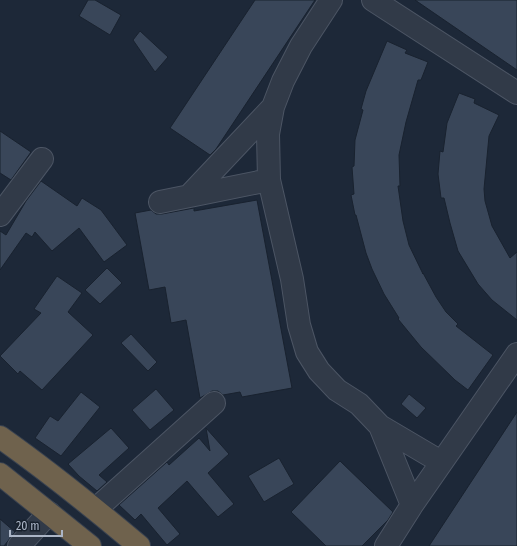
<svg xmlns="http://www.w3.org/2000/svg" width="517" height="546" font-family="'Fira Sans Condensed',sans-serif">
	<style>
		.building { fill: #394659; stroke: #19222f }
		.lines { fill: none; stroke-linecap: round; stroke-linejoin: round }
		.minor-casing { stroke: #4c5564; stroke-width: 24 }
		.highway-casing { stroke: #394250; stroke-width: 24 }
		.minor { stroke: #313a48; stroke-width: 22 }
		.highway { stroke: #6f624d; stroke-width: 22 }
	</style>
	<rect width="100%" height="100%" fill="#1d2838"/>
	<!-- building -->
	<path class="building" d="M88,0H95L121,15L110,35L79,16Z
		M255,0H315L216,149L210,155L170,128Z
		M415,0H517V70Z
		M140,31L168,57L155,72L133,40Z
		M387,41L407,50L405,53L428,62L421,80H418L406,122L399,155L400,186H398L403,221L409,245L423,274V273L436,297L446,312L458,324L456,326L493,355L468,390L455,380L421,347L398,319L399,318L384,294L372,269L366,253L356,215H355L351,195L354,194L352,167L354,166L355,140L363,110L361,109L366,91Z
		M459,93L475,99L474,103L499,115L489,136L484,189L485,201L492,226L510,258L517,252V320L492,300L478,284L458,251L450,223L444,198H441L438,174L440,151L443,152L447,123Z
		M0,131L31,152L11,180L0,173Z
		M41,181L77,206L82,198L101,210L127,245L104,262L79,228L52,251L35,232L32,237L26,233L0,270V231L6,235L26,201Z
		M257,200L292,388L242,397L240,392L223,395L218,391H212L200,398L186,320L171,323L165,287L149,290L135,213L151,210L156,214H162L194,208V211Z
		M107,268L122,283L100,304L85,290Z
		M57,276L82,293L68,312L93,335L42,390L20,371L18,374L0,356L41,313L34,309Z
		M131,334L157,362L148,371L121,343Z
		M156,389L174,410L150,430L132,410Z
		M81,392L100,407L61,456L35,438L50,416L58,421Z
		M409,394L426,408L417,418L401,404Z
		M517,412V546H429Z
		M111,428L129,448L99,475L107,482L97,491L79,476L68,464Z
		M206,428L229,454L208,473L234,504L218,517L187,481L158,508L180,534L167,545L141,514L135,520L119,505L167,462L169,465L199,438L210,451Z
		M279,458L294,484L264,502L248,476Z
		M340,461L393,512L388,520L362,546H326L291,512Z
		M0,519L15,532L4,546H0Z"/>
	<g class="lines">
		<defs>
			<path id="minor" d="M331,0L301,46L283,81L273,107L268,134L269,180L292,279L299,325L307,352L319,371L337,390L359,404L380,426L441,462
				M373,0L517,93
				M189,196L273,107
				M160,202L269,180
				M0,215L42,159
				M380,426L412,505
				M96,509L214,403
				M19,546L49,513
				M386,546L412,505L517,354"/>
			<path id="highway" d="M0,437C48,471 94,508 139,546
				M0,474L90,546"/>
		</defs>
		<!-- minor casing -->
		<use href="#minor" class="minor-casing"/>
		<!-- highway casing -->
		<use href="#highway" class="highway-casing"/>
		<!-- minor -->
		<use href="#minor" class="minor"/>
		<!-- highway -->
		<use href="#highway" class="highway"/>
	</g>
	<!-- scale -->
	<path d="M10 530v6h52v-6" fill="none" stroke="#abb5c6" stroke-width="2"/>
	<text x="16" y="530" font-size="12" fill="#abb5c6" stroke="#17202c" stroke-width="3" paint-order="stroke">20 m</text>
</svg>
